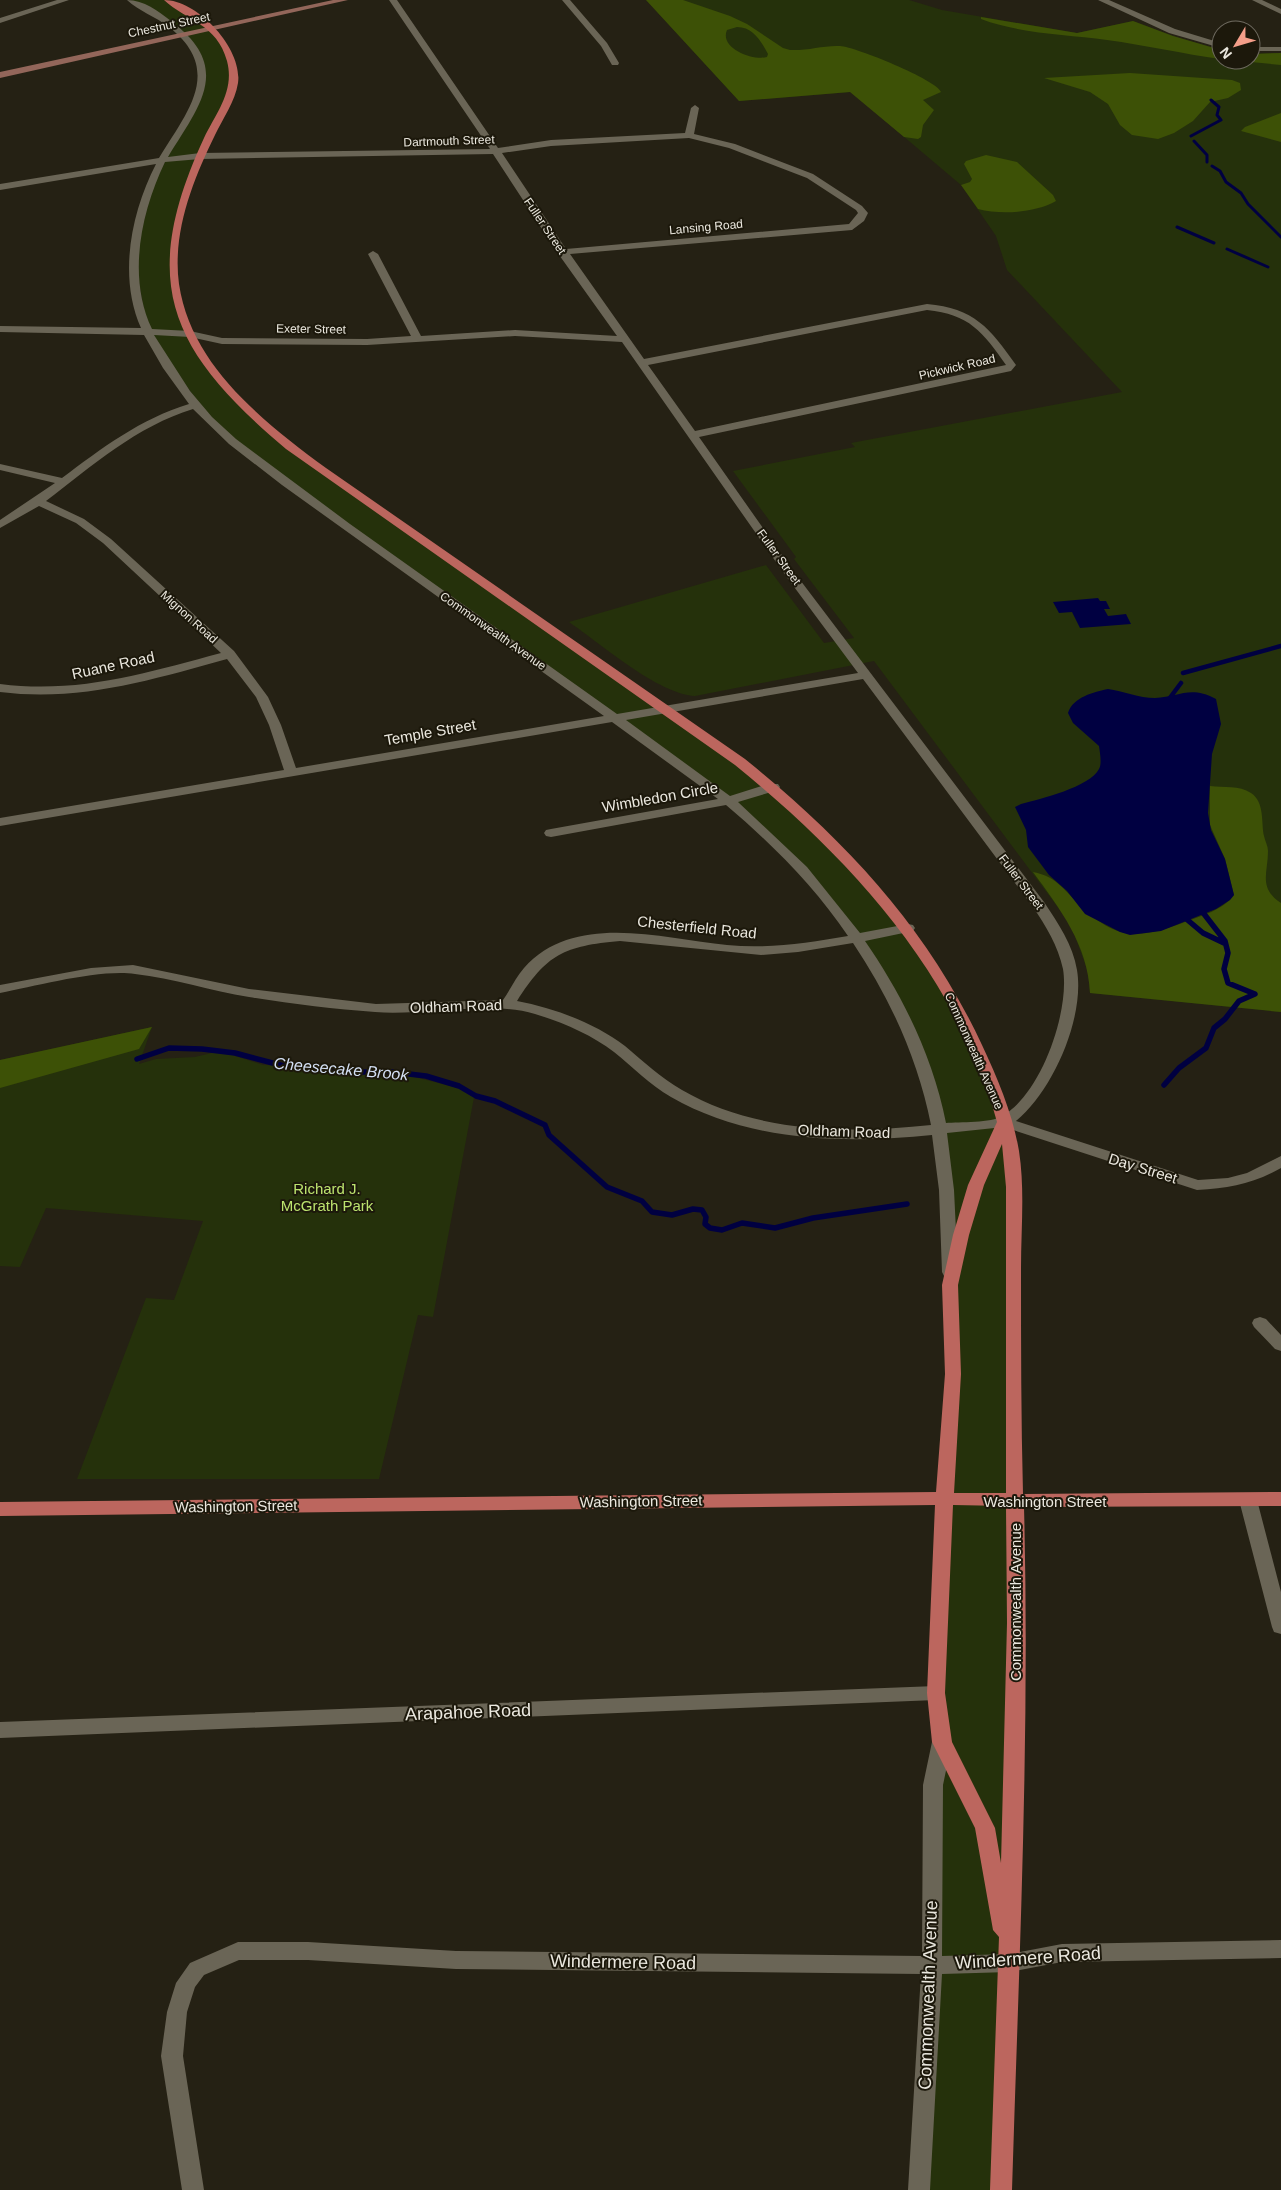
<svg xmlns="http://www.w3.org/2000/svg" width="1281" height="2190" font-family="Helvetica,sans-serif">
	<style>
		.green { fill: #25310b }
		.forest { fill: #3d5106; fill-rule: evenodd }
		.water { fill: #000041 }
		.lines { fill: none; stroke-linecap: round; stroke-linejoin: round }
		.stream-far2 { stroke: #000041; stroke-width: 3 }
		.stream-far1 { stroke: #000041; stroke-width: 4.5 }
		.stream { stroke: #000041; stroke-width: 5.5 }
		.street { fill: #6a6556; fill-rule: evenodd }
		.secondary { fill: #93665a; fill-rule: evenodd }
		.primary { fill: #bc665e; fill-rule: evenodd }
		.labels { text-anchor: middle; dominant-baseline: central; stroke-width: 4; stroke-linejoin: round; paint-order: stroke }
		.far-street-label { font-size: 12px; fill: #ebe8df; stroke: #1c180b }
		.street-label { font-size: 15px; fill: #ebe8df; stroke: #1c180b }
		.park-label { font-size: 15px; fill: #bce36e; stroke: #1c180b }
		.water-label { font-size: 16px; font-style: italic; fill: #d3dff3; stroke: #1c180b }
		.near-street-label { font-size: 18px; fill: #ebe8df; stroke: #1c180b }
	</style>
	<rect width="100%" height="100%" fill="#252114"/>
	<!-- green -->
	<path class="green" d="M131,0H168L186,10L217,33L234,76L185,199L172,266L182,314L224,386L282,438L773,787L908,928L992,1086L1014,1185L1001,2190H919L944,1501L947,1180L919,1055L856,937L751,820L215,426L148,332L135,260L152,187L200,96L196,51L151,10Z
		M646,0H909L942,10L1077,33L1133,21L1173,36L1221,50V60H1251V54L1281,53V1012L1090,993L1088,972L1071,925L874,661L695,696C658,694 601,644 569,622L766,565L824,643L854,638L794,559L796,557L733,471L855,447L851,443L1122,392L1007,270L996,236L961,185L851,92L739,101Z
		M152,1027L139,1064L156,1059L195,1057L220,1051L263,1065L306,1066L346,1072L398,1073L475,1092L433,1317L418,1315L379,1479H77L146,1298L174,1300L203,1221L46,1208L20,1267L0,1266V1060Z"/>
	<!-- forest -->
	<path class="forest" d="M646,0H683L730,16L747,24L783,48L790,50C807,51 824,45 840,46C856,47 937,80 941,92L923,100L934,110L923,125L921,137L918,139L904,137L850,92L739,101ZM737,27C753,27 761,41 768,54L767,57C753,61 719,48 727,30Z
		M981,17L1077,33L1133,21L1173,36L1221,50V59C1183,54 1145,45 1107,40C1065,34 1021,34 981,19Z
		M1281,53V65L1230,60H1251V54Z
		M1130,73L1232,80L1240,83L1241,90L1228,98L1210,102L1193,121L1174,133L1158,139L1132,135L1120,125L1108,104L1090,92L1044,78Z
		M1281,113V142L1241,131L1245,127Z
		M986,155L1017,162L1053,195L1056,201C1035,213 1001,215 978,209L961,185L970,182L972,179L964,164L966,161Z
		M1210,786C1224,788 1239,785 1251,793C1265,802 1261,823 1264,836C1265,841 1268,846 1268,851C1268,873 1258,888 1281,903V1012L1090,993C1088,945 1060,909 1033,872C1053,876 1059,884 1073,898C1112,938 1132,942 1185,922C1201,916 1223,910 1234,895L1225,859L1210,825Z
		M152,1027L139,1049L0,1088V1060Z"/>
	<!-- water -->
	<path class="water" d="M1098,598L1100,601H1106L1110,609H1104L1108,616L1126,614L1131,624L1080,628L1072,612L1059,613L1053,602Z
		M1108,689C1123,691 1139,698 1155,698C1179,697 1190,685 1216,699L1221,724L1212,754L1208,813L1211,830L1225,859L1234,895L1230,900L1216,909L1161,931L1130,935L1120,932L1085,914L1067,891L1049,875L1028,847L1026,830L1015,807L1021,804C1040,799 1090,787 1099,769C1102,764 1100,753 1099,746L1073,723L1068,713C1073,697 1094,692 1108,689Z"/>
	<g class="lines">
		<!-- stream-far2 -->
		<path class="stream-far2" d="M1191,136L1221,120L1217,115L1219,107L1211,100
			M1194,141L1207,155V162
			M1212,166L1220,171L1226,182L1241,193L1248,204L1281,237
			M1177,227L1214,243
			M1227,249L1268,267"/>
		<!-- stream-far1 -->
		<path class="stream-far1" d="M1183,673L1281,646
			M1169,699L1181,683"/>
		<!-- stream -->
		<path class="stream" d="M1184,917L1203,933L1224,943
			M137,1059L169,1048L202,1049L235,1053L284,1066H310L347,1072H392L426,1076L459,1086L476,1096L495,1101L545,1125L549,1135L607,1187L642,1201L652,1212L672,1215L693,1209L702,1210L706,1217L705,1224L710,1228L722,1230L742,1223L775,1228L813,1218L907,1204
			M1164,1085L1179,1068L1206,1048L1214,1028L1225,1019L1239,1001L1255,994L1228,983L1224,969L1228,953L1225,941L1201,910"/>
		<!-- street -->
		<path class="street" d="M57,0H69L0,23V18Z
			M127,0C144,0 158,11 171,21C234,68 199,106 168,157L200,153L490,149L389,0H397L498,148L551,140L685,133L691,108L695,105L699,108L694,134L735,144L813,174L862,206L868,213L864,221L852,230L570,254L644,359L927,304C974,308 990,328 1016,365L1011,371L699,437L791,568L1044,902C1058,923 1073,945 1077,970C1085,1017 1053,1091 1016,1121L1198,1180L1228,1178L1247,1173L1281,1156V1168C1252,1184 1230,1188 1197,1190L1004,1127L947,1133L954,1190L958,1272L956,1276H944L942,1272L939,1190L932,1135C846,1144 749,1142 671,1097C650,1085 633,1067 614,1052C592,1035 562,1022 535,1014C491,1000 424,1016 375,1012C334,1009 290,1004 249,997C211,991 173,978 135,974C99,969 37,986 0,993V985L91,968L133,965L249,989L376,1004L503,1000C510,990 516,977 524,968C575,911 663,939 727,945C768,949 808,943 848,936C815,887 771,843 726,805L551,837L546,836L544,833L546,830L551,829L718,799L612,722L0,826V818L284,770L269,725L256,697L227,659C151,680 80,702 0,692V684C79,694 146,673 221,653L103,543L76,523L39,506L0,528V520L55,483L0,470V464L62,478C102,448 140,419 189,404L163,368L144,335L0,332V326L141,328C118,276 131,213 156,164L0,190V184L159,158C186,113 225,71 169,27C156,17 139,11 127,0ZM689,138L729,148L807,178L856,210L858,213L849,224L566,249L502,153L551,146ZM493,154L557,252L617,336L515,330L421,336L378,254L373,251L368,254L411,336L367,339L222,338L190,331L152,329C127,277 141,212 165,162L200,159ZM927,310C969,314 983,332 1006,365L695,431L648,365ZM154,335L190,337L222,344L367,345L515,336L622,342L783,572L858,673L617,714L350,524L236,439L212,417L190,391ZM193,409L229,444L282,485L604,716L296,768L281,725L268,697L234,651L111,539L84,519L46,501C92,466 137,426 193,409ZM863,679L1033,907C1046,926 1058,946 1063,969C1070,1011 1041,1095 1002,1116C992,1123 959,1122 946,1123C933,1057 903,996 865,941L913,931L915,928L913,925L908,924L860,933L807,867L738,802L778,790L780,787L778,784H768L730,796L626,720ZM620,941L761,955L798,952L853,943C890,998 918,1059 931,1125C848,1134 756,1133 682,1090C661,1078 644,1062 625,1046C595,1023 554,1008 517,1001C547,954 564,946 620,941Z
			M562,0H570L607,43L619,63L618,65H612L601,46Z
			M1098,0H1109L1175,29L1221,43V48L1169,33Z
			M1252,0H1262L1281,9V14Z
			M1251,47H1281V51H1251Z
			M1260,1317L1266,1319L1281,1335V1351L1275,1349L1254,1327L1252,1323L1254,1319Z
			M1248,1493L1254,1495L1257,1500L1281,1592V1634L1274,1632L1272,1627L1239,1500L1242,1495Z
			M936,1686L943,1688L945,1693L943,1698L936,1700L0,1738V1722Z
			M942,1734L949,1737L952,1742L943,1785L942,1956L1009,1954L1062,1944L1281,1940V1958L1062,1962L1009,1972L942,1974L930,2190H908L921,1974L456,1969L308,1960H239L204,1975L195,1987L187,2012L183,2056L204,2190H182L161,2056L167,2012L176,1983L190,1963L238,1942H308L456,1951L922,1956L923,1785L932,1742L935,1737Z"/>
		<!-- secondary -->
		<path class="secondary" d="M333,0H348L0,78V72Z"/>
		<!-- primary -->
		<path class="primary" d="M164,0C198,0 243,49 238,83C235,102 223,118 215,135C193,180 172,232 179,284C191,366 264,422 326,468L745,759C845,840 927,927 982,1045C998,1079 1013,1115 1019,1151C1025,1190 1021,1229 1021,1268C1021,1343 1021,1418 1023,1494L1281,1492V1506L1024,1507C1030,1734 1019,1962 1012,2190H990L999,1937L993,1930L975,1828L932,1742L927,1693L935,1505L0,1516V1502L936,1492L945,1374L942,1285L953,1235L968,1185L997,1122C957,975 851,859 735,765L286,449C170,351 137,283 204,138C216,113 235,91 227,61C217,24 187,21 164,0ZM1002,1144L1006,1187V1493H954L961,1374L958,1285L969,1235L984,1185ZM953,1505L1006,1506L1007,1623L1001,1863L995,1828L952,1742L945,1693Z"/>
	</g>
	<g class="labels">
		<!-- far-street labels -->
		<g class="far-street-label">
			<text transform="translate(169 25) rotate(-12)">Chestnut Street</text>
			<text transform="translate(449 141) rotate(-2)">Dartmouth Street</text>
			<text transform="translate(545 226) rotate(56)">Fuller Street</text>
			<text transform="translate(706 227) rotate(-5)">Lansing Road</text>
			<text transform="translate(311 329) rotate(1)">Exeter Street</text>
			<text transform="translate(957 367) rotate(-13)">Pickwick Road</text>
			<text transform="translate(779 557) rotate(54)">Fuller Street</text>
			<text transform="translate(189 617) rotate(42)">Mignon Road</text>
			<text transform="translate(493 631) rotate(35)">Commonwealth Avenue</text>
			<text transform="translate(1021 882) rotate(53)">Fuller Street</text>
			<text transform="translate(974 1051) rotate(66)">Commonwealth Avenue</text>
		</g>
		<!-- street labels -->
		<g class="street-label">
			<text transform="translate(113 665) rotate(-12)">Ruane Road</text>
			<text transform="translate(430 732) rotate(-10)">Temple Street</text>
			<text transform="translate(660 797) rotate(-10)">Wimbledon Circle</text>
			<text transform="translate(697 927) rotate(6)">Chesterfield Road</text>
			<text transform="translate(456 1006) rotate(-2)">Oldham Road</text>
			<text transform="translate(844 1131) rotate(2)">Oldham Road</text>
			<text transform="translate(1143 1168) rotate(17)">Day Street</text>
			<text transform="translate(641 1501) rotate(-1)">Washington Street</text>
			<text x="1045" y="1501">Washington Street</text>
			<text transform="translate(236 1506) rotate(-1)">Washington Street</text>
			<text transform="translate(1015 1602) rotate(-90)">Commonwealth Avenue</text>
		</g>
		<!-- park labels -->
		<g class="park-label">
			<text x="327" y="1188">Richard J.<tspan x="327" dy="17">McGrath Park</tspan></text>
		</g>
		<!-- water labels -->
		<g class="water-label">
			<text transform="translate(341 1069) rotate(5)">Cheesecake Brook</text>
		</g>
		<!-- near-street labels -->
		<g class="near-street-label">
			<text transform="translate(468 1712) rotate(-2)">Arapahoe Road</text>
			<text transform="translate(1028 1958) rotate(-4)">Windermere Road</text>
			<text transform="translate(623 1962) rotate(1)">Windermere Road</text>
			<text transform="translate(928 1995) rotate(-88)">Commonwealth Avenue</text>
		</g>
	</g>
	<!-- north arrow -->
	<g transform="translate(1236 45) rotate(232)"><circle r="24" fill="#1c180b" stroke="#6f6b60"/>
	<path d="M0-4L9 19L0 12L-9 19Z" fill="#f49e89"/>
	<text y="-8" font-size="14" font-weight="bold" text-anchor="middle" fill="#ebe8df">N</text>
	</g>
</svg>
